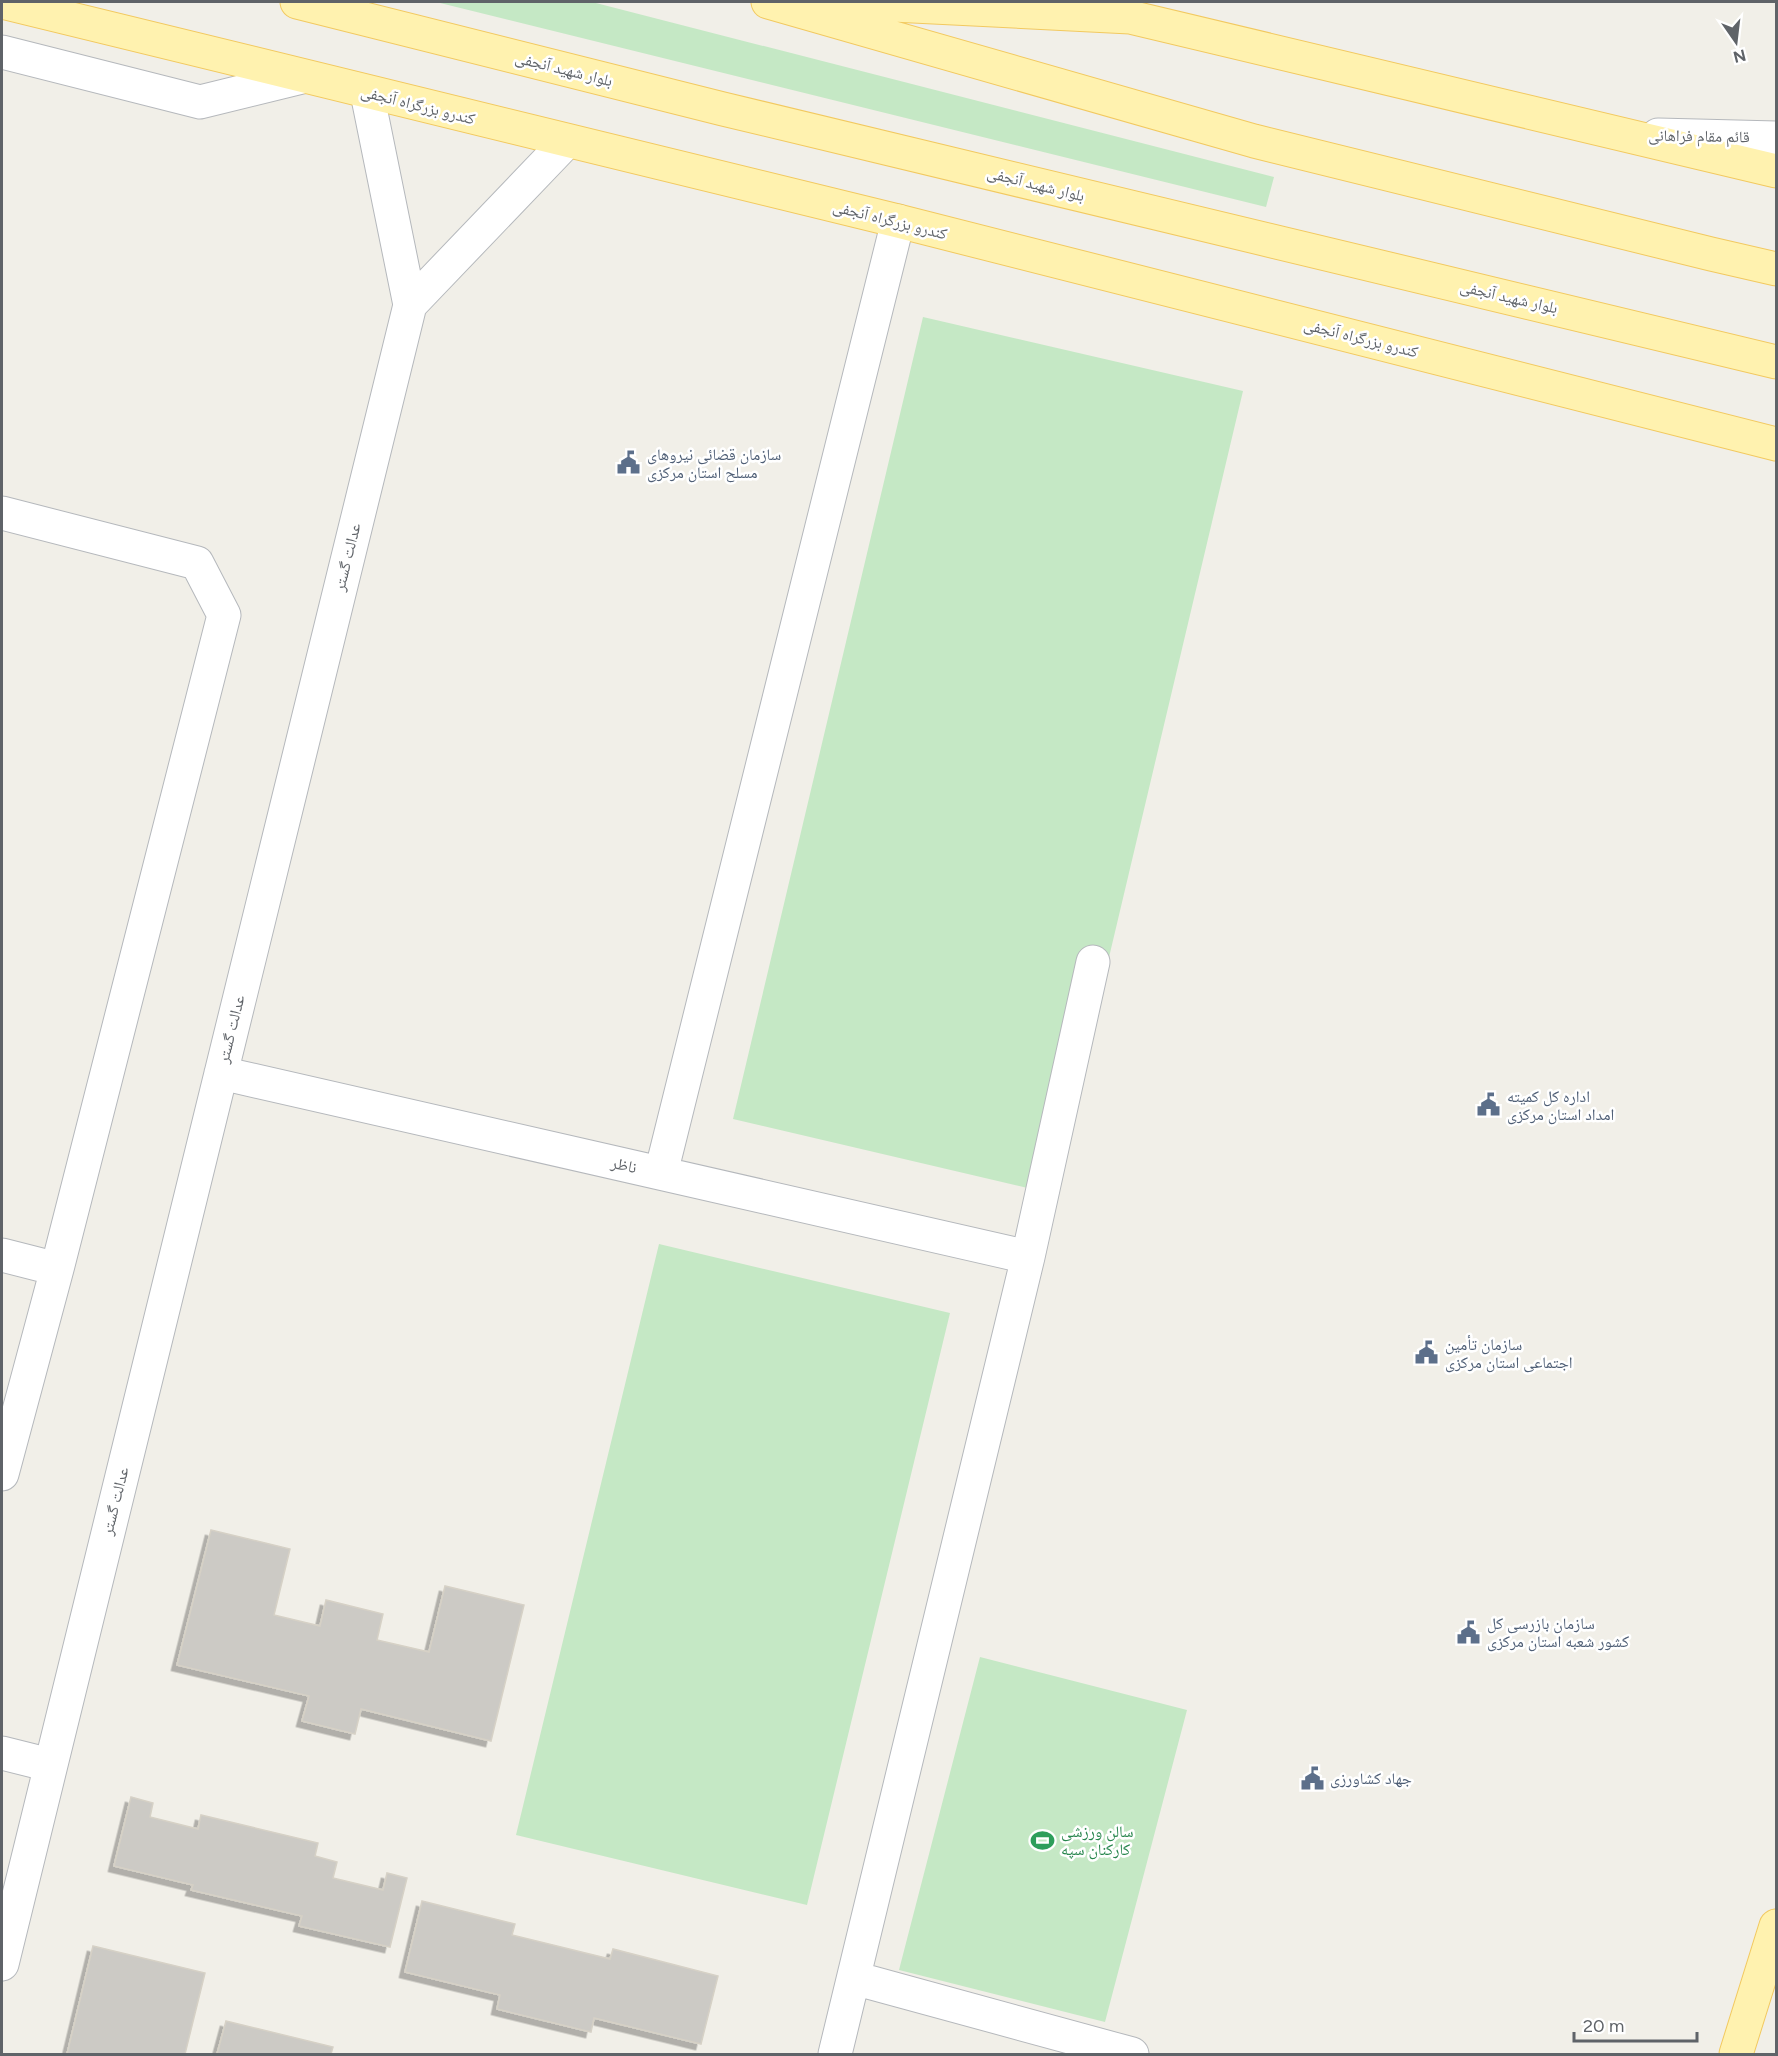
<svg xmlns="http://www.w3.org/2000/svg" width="1778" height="2056" font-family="Figtree,'Noto Naskh Arabic',sans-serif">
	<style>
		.green { fill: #c5e8c5 }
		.building { fill: #cccac5; stroke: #d6d1c6; stroke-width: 1.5; filter: url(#shadow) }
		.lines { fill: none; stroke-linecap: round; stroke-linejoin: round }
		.minor-casing { stroke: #b5b8bc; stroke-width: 35 }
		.major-casing { stroke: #f2c960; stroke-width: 35 }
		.minor { stroke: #fff; stroke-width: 33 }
		.major { stroke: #fff2af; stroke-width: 33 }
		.labels { text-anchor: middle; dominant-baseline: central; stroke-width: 5; stroke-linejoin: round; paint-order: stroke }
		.street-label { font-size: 16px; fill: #5f6368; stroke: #fff }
		.service-label { font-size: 16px; fill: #4e5e75; stroke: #fff; text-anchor: start }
		.leisure-label { font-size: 16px; fill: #27864d; stroke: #fff; text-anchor: start }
	</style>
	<defs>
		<filter id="shadow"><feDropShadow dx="-5.5" dy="5.5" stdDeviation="0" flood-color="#0004"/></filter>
	</defs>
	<rect width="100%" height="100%" fill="#f1efe8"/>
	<!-- green -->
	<path class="green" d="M436,2H592L1274,177L1266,207Z
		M923,317L1243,391L1053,1194L733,1119Z
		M659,1244L950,1313L807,1905L516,1835Z
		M980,1657L1187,1710L1105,2022L899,1970Z"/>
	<!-- building -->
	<path class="building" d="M211,1530L290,1549L274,1615L320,1626L326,1600L383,1614L377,1640L429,1652L445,1586L524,1605L491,1741L361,1709L355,1734L302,1721L309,1696L177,1665Z
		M131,1797L153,1803L150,1817L198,1829L201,1815L318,1843L315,1856L337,1862L333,1878L383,1890L387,1873L407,1878L390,1947L299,1926L302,1916L191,1890L193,1885L114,1866Z
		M422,1901L515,1924L512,1935L610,1959L613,1949L718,1976L701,2044L594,2018L591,2032L497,2009L500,1995L405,1972Z
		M93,1946L205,1973L185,2054H67Z
		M226,2021L333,2047L331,2054H217Z"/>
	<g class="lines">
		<defs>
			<path id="minor" d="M2,52L200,102L302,77
				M1658,135L1776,138
				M410,305L567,141
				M2,513L197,563L224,615L57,1269L2,1474
				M221,1073L1028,1257
				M661,1173L898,221
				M2,1255L57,1269
				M2,1753L50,1765
				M2,1964L410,305L367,93
				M854,1978L1132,2054
				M835,2054L1028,1257L1093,962"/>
			<path id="major" d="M2,2L898,221L1776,444
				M297,2L723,109L1776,362
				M768,2L1254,141L1711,254L1776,269
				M833,2L1130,17L1776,171
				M1736,2054L1776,1926"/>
		</defs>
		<!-- minor casing -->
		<use href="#minor" class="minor-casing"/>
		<!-- major casing -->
		<use href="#major" class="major-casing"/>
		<!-- minor -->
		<use href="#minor" class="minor"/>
		<!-- major -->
		<use href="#major" class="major"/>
	</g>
	<!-- icons -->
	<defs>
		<symbol id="civic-bare" viewBox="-9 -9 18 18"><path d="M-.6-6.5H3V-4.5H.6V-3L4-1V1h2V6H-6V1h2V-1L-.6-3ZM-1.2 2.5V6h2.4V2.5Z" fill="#5c6f8a" stroke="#fff" stroke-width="2.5" paint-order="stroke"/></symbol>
		<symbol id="stadium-bare" viewBox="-9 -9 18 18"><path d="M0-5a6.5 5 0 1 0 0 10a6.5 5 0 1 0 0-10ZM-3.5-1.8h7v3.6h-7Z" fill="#2e9e5b" stroke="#fff" stroke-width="2.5" paint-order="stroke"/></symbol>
	</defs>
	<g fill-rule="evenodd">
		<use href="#civic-bare" x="612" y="446" width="33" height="33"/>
		<use href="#civic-bare" x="1472" y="1088" width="33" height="33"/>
		<use href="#civic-bare" x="1410" y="1336" width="33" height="33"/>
		<use href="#civic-bare" x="1452" y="1616" width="33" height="33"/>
		<use href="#civic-bare" x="1296" y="1762" width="33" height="33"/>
		<use href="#stadium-bare" x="1026" y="1824" width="33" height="33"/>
	</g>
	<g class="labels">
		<!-- street labels -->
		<g class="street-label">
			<text transform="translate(564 69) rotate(14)">بلوار شهید آنجفی</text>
			<text transform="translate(418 105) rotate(14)">کندرو بزرگراه آنجفی</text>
			<text transform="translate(1699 136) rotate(1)">قائم مقام فراهانی</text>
			<text transform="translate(1036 184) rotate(14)">بلوار شهید آنجفی</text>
			<text transform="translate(890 220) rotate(14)">کندرو بزرگراه آنجفی</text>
			<text transform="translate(1509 297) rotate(13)">بلوار شهید آنجفی</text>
			<text transform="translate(1361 338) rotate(14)">کندرو بزرگراه آنجفی</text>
			<text transform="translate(347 557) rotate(-76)">عدالت گستر</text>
			<text transform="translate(231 1029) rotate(-76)">عدالت گستر</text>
			<text transform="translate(624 1165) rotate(13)">ناظر</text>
			<text transform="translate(115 1501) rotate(-76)">عدالت گستر</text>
		</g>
		<!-- service labels -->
		<g class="service-label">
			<text x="647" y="454">سازمان قضائی نیروهای<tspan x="647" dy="18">مسلح استان مرکزی</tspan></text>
			<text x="1507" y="1096">اداره کل کمیته<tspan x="1507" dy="18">امداد استان مرکزی</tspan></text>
			<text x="1445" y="1344">سازمان تأمین<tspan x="1445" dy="18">اجتماعی استان مرکزی</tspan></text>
			<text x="1487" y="1623">سازمان بازرسی کل<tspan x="1487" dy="18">کشور شعبه استان مرکزی</tspan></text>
			<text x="1330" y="1778">جهاد کشاورزی</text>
		</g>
		<!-- leisure labels -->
		<g class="leisure-label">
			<text x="1061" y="1831">سالن ورزشی<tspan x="1061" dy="18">کارکنان سپه</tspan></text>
		</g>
	</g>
	<!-- border -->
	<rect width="1778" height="2056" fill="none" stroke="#5f6368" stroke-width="6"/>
	<!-- north arrow -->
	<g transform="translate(1736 42) rotate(166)" stroke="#ffffff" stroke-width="4.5" paint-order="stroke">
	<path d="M0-4.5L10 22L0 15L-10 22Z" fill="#5f6368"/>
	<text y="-9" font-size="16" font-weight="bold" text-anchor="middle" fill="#5f6368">N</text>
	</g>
	<!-- scale -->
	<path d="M1574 2032v9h123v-9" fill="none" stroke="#5f6368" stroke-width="3"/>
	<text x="1583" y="2032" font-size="18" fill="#5f6368" stroke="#ffffff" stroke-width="4.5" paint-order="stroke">20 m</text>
</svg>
